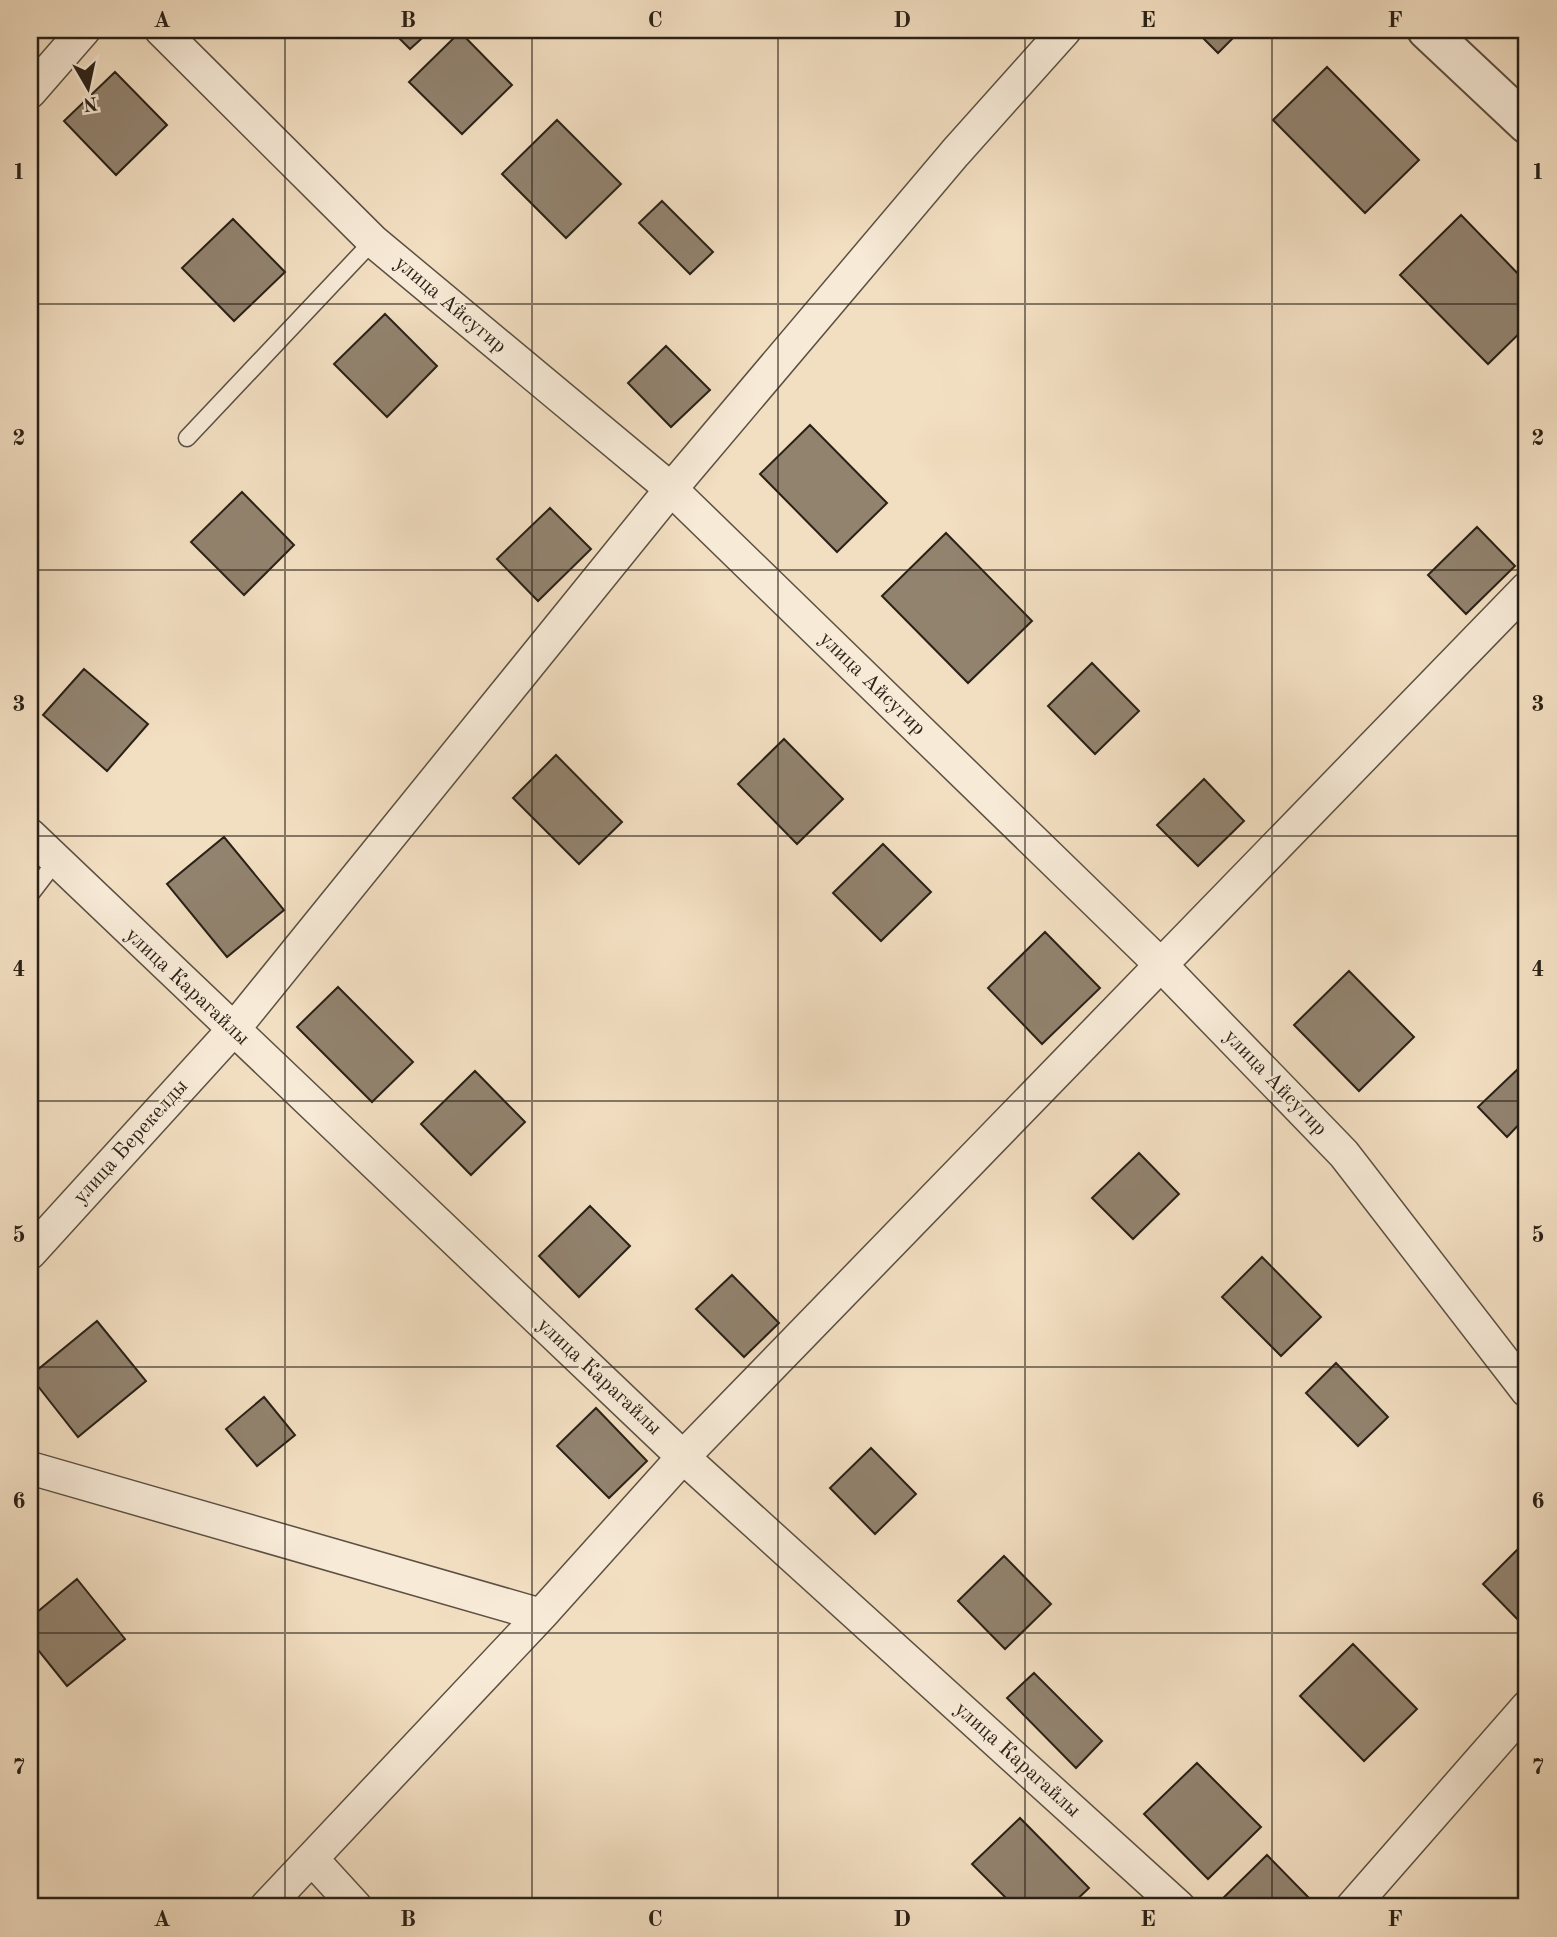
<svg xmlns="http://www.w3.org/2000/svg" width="1557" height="1937" font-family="'Old Standard TT',serif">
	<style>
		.building { fill: #92836f; stroke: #2a2117; stroke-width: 2 }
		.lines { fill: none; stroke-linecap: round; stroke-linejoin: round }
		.service-casing { stroke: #5c5042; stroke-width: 19 }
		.minor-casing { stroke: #5c5042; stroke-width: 35 }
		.tertiary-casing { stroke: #5c5042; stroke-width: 42 }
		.service { stroke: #f7ead7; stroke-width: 16 }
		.minor { stroke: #f7ead7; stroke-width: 32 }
		.tertiary { stroke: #f7ead7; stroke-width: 38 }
		.grid { fill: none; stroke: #2a2117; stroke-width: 2; stroke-opacity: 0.55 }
		.labels { text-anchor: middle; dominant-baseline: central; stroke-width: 5; stroke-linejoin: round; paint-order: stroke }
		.street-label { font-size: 21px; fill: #2a2117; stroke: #f7ead7 }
		.neatline { fill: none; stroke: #2a2117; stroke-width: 2.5 }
		.grid-label { font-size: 23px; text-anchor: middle; font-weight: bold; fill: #2a2117 }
	</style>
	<rect width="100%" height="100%" fill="#f2dec1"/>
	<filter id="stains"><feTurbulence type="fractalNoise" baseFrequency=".00286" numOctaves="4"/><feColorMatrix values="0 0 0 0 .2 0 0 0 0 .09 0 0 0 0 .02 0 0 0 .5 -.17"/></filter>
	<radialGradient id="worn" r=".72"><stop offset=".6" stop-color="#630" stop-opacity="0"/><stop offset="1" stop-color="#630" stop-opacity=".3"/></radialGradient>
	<!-- building -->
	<path class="building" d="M391,30H431L410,49Z
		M1195,30H1241L1218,53Z
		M460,32L512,85L462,134L409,82Z
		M1327,67L1419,160L1365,213L1273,120Z
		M115,72L167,125L116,175L64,121Z
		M557,120L621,184L566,238L502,174Z
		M662,201L713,252L690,274L639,223Z
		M1461,215L1527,283V326L1488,364L1400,275Z
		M233,219L285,272L234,321L182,268Z
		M385,314L437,366L387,417L334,364Z
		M666,346L710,390L671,427L628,383Z
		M810,425L887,503L837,552L760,474Z
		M242,492L294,545L244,595L191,542Z
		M550,508L591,549L538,601L497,559Z
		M1477,527L1515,566L1466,614L1428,575Z
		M946,533L1032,621L968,683L882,596Z
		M1092,663L1139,711L1095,754L1048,706Z
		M84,669L148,724L107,771L43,715Z
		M784,739L843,799L797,844L738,784Z
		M556,755L622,822L579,864L513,798Z
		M1204,779L1244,821L1198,866L1157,825Z
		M224,837L284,910L227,957L167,884Z
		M883,844L931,892L881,941L833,893Z
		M1045,932L1100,988L1042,1044L988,988Z
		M1349,971L1414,1037L1359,1091L1294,1025Z
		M338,987L413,1062L372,1102L297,1027Z
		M1519,1068L1527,1076V1116L1507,1137L1478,1107Z
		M475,1071L525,1122L471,1175L421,1124Z
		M1139,1153L1179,1194L1133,1239L1092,1198Z
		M590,1206L630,1246L579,1297L539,1256Z
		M1262,1257L1321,1317L1281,1356L1222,1297Z
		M732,1275L779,1323L744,1357L696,1309Z
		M97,1321L146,1381L78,1437L30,1376Z
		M1336,1363L1388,1417L1358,1446L1306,1393Z
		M264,1397L295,1435L257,1466L226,1429Z
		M596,1408L647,1461L609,1498L557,1446Z
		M871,1448L916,1494L875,1534L830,1488Z
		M1527,1540V1629L1483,1584Z
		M1004,1556L1051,1604L1005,1649L958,1601Z
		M77,1579L125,1639L67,1686L30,1640V1618Z
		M1353,1644L1417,1709L1364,1761L1300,1696Z
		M1034,1673L1102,1741L1076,1768L1007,1698Z
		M1197,1763L1261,1827L1208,1879L1144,1814Z
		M1020,1818L1089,1888L1069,1907H1015L972,1864Z
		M1267,1855L1310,1899L1301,1907H1214Z"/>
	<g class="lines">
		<defs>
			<path id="service" d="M187,438L373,241
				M30,895L56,861"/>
			<path id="minor" d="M161,30L373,241L671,489L1160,964L1344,1154L1527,1391
				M30,92L84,30
				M30,835L683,1457L1179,1907
				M30,1253L233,1030L671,489L955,153L1065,30
				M30,1468L541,1615
				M313,1860L356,1907
				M266,1907L541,1615L683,1457L1527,588
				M1352,1907L1527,1707"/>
			<path id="tertiary" d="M1427,30L1527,124"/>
		</defs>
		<!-- service casing -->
		<use href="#service" class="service-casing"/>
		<!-- minor casing -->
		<use href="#minor" class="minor-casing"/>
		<!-- tertiary casing -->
		<use href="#tertiary" class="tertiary-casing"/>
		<!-- service -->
		<use href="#service" class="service"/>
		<!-- minor -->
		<use href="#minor" class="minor"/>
		<!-- tertiary -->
		<use href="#tertiary" class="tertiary"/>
	</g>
	<!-- grid -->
	<path class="grid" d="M285,30V1907M532,30V1907M778,30V1907M1025,30V1907M1272,30V1907M30,304H1527M30,570H1527M30,836H1527M30,1101H1527M30,1367H1527M30,1633H1527"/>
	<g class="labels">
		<!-- street labels -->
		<g class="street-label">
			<text transform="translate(450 305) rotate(40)">улица Айсугир</text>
			<text transform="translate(872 684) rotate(44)">улица Айсугир</text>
			<text transform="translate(187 987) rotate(43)">улица Карагайлы</text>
			<text transform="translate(1275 1083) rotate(46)">улица Айсугир</text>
			<text transform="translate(131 1142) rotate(-48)">улица Берекелды</text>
			<text transform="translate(599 1377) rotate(43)">улица Карагайлы</text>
			<text transform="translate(1017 1760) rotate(42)">улица Карагайлы</text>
		</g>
	</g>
	<!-- margin -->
	<rect width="1557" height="1937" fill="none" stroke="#f2dec1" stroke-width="77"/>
	<!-- north arrow -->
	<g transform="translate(88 88) rotate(171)" stroke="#f7ead7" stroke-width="5" paint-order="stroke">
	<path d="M0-5L12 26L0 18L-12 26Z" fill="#2a2117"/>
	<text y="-10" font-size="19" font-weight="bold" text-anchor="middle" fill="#2a2117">N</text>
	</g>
	<rect x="38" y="38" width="1480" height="1860" class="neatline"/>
	<g class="grid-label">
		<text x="162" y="27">A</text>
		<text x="408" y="27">B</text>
		<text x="655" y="27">C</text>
		<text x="902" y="27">D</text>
		<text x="1148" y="27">E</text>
		<text x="1395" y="27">F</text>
		<text x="19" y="179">1</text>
		<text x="1538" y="179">1</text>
		<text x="19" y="445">2</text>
		<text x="1538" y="445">2</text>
		<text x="19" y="711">3</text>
		<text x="1538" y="711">3</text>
		<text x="19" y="976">4</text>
		<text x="1538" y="976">4</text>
		<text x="19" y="1242">5</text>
		<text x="1538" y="1242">5</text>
		<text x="19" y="1508">6</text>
		<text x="1538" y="1508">6</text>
		<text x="19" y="1774">7</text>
		<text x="1538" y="1774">7</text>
		<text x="162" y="1926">A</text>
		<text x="408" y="1926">B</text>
		<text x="655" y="1926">C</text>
		<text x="902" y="1926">D</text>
		<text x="1148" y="1926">E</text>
		<text x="1395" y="1926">F</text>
	</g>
	<rect width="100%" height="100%" filter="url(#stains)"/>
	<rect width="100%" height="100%" fill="url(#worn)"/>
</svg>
